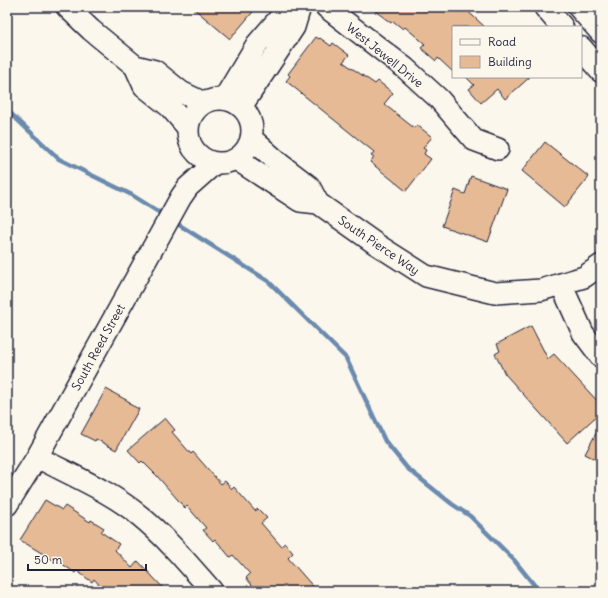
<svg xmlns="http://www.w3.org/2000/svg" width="608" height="598" font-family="Delius,sans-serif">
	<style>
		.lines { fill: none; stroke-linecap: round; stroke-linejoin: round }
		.stream { stroke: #6b8aae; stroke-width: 4.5 }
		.building { fill: #e5ba95; stroke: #22223b }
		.minor-casing { stroke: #22223b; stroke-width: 24 }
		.major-casing { stroke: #22223b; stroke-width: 25 }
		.minor { stroke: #fbf7ec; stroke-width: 21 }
		.major { stroke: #fbf7ec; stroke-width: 22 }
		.labels { text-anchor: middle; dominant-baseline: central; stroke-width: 3; stroke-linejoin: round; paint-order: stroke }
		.street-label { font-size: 12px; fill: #22223b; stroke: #fbf7ec }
	</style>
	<rect width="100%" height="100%" fill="#fbf7ec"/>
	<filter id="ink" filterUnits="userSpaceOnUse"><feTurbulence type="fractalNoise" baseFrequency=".025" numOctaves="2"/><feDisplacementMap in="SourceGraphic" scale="8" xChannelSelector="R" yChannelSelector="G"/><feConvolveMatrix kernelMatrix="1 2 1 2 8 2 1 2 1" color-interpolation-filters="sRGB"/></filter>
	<g filter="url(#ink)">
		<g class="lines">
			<!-- stream -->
			<path class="stream" d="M7,110L59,159L130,194L165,216
				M173,221L268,281L346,358L385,441L407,468L452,504L470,516L514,560L539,591"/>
		</g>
		<!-- building -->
		<path class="building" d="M192,7H257L230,39Z
			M370,7H463L485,27H453V72L438,58L436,61L421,48L425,44L405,27L403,29L393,21L391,23Z
			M316,37L319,39L320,38L331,46L333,43L349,55L343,62L375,84L378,81L393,93L384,104L414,128L417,125L432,137L423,148L426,150L424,154L431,159L406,191L370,162L374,157L371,156L374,152L286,81L290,76L288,74Z
			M466,77H530L505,99L497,89L481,103L469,89L474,85Z
			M545,142L589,177L565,207L522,171Z
			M471,176L507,189L488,242L442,226L455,190L465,194Z
			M531,326L548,359L554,354L601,405V412L567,443L505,374L495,354L500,351L497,344Z
			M106,389L130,402L129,404L139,409L116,450L96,439L95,441L81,434Z
			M165,418L175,430L172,432L191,454L193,452L221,484L225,481L232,489L234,487L255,511L258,509L267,518L261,523L281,546L285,543L293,553L288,558L317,591H257L246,578L250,574L233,555L230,557L215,539L213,541L203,530L206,528L187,506L185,508L157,476L142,461L140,463L128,450Z
			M601,424V462L585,454Z
			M45,500L62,510L65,506L90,522L91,520L104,528L101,532L119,544L115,550L132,568L138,561L166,591H105L94,579L92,582L77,571L75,573L54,558L53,560L20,540Z"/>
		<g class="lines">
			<defs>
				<path id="minor" d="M67,7L91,30L135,66L155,71L181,92L204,103
					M326,7L405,68L439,99L474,140L498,149
					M135,66L144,86L170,107L188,128
					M224,99L257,44L289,7
					M188 131a32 32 0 1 1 64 0a32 32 0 1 1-64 0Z
					M241,107L294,27L300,7
					M251,138L280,164L309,186L318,203
					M236,159L300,201L318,203L376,244L426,276L495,293L541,290L584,277L601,265
					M561,284L583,333L601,357
					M37,457C71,475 110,491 140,516C167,538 189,565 212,591
					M7,505L37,457L181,197L188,187L215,163"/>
				<path id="major" d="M545,7L562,27
					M579,7L601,32
					M581,48L601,71"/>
			</defs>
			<!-- minor casing -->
			<use href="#minor" class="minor-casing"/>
			<!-- major casing -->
			<use href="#major" class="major-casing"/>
			<!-- minor -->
			<use href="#minor" class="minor"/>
			<!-- major -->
			<use href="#major" class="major"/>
		</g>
	</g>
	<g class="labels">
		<!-- street labels -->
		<g class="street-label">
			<text transform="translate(385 55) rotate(39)">West Jewell Drive</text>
			<text transform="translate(379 245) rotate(34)">South Pierce Way</text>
			<text transform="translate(98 347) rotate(-61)">South Reed Street</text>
		</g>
	</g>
	<!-- margin -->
	<rect width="608" height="598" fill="none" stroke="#fbf7ec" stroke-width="24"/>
	<rect x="12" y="12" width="584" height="574" fill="none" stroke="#22223b" stroke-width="1.5" filter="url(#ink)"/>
	<!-- legend -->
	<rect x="452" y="26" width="130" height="52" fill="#fbf7ec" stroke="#a4a2a5"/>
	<rect x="460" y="39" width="20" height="6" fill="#fbf7ec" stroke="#a4a2a5"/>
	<text x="488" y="46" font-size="12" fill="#22223b">Road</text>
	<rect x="460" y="56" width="20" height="12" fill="#e5ba95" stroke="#a4a2a5"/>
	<text x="488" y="66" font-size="12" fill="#22223b">Building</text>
	<!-- scale -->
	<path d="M28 564v6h118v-6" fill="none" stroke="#22223b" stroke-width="2"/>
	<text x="34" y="564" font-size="12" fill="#22223b" stroke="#fbf7ec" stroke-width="3" paint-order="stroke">50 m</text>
</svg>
